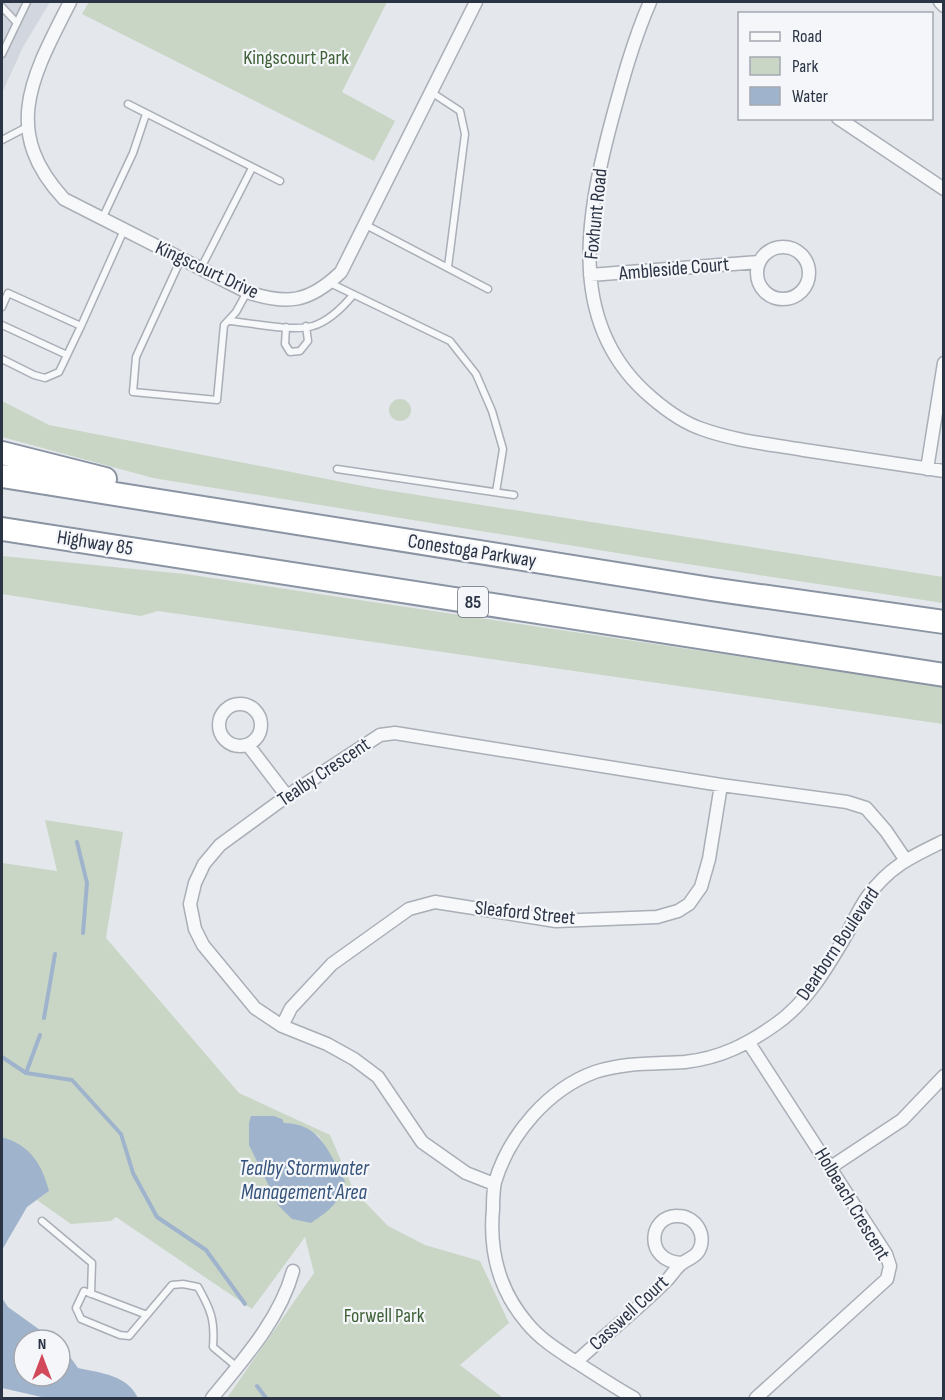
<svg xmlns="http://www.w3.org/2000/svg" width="945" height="1400" font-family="'Sofia Sans Condensed',sans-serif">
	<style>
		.built { fill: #d2d6de }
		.green { fill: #c9d6c5; fill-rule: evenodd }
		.water { fill: #9fb4cc }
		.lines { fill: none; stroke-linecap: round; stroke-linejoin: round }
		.stream { stroke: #9fb4cc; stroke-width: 4 }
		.service-casing { stroke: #a9aeb7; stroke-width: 9 }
		.minor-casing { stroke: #a9aeb7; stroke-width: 15 }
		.motorway-casing { stroke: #8b94a3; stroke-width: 26 }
		.service { stroke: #f7f8fa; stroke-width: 6 }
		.minor { stroke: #f7f8fa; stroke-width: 12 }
		.motorway { stroke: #fff; stroke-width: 22 }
		.labels { text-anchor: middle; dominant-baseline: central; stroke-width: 4.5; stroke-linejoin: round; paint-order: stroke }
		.shield { fill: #f4f6f9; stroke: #676e7b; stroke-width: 1.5 }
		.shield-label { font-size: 18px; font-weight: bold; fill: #2b3445 }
		.park-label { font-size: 20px; fill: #3f6138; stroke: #f4f6f9 }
		.street-label { font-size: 20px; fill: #2b3445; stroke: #f4f6f9 }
		.water-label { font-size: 21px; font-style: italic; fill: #34527a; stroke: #f4f6f9 }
	</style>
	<rect width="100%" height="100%" fill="#e4e7ec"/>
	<!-- built -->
	<path class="built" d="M2,2H50L23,47L2,93Z"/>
	<!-- green -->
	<path class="green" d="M89,2H387L342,92L395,121L374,161L82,14Z
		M389 410a11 11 0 1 1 22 0a11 11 0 1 1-22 0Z
		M2,401L49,425L373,488L943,577V603L648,558L153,478L2,437Z
		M2,556L185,574L943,687V724L158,611L141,616L2,594Z
		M45,820L123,832L106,938L239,1093L330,1135L354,1191L388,1226L425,1245L480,1261L509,1323L460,1365L503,1398H227L314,1273L305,1237L252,1309L116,1217L111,1221L71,1224L37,1200L49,1191L10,1140L2,1137V863L57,871ZM284,1123H292L319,1136L331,1158Z"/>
	<!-- water -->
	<path class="water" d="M251,1116H274L282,1119L284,1123C321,1123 329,1154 345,1181C338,1205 331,1209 311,1223L292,1219L278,1205L249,1145V1123Z
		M2,1137C30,1145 42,1164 49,1191L27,1207L2,1250Z
		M2,1298L8,1307L54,1340H24V1376H60V1343L78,1368C101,1373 127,1375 138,1398H46L2,1388Z"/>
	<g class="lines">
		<!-- stream -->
		<path class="stream" d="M77,842L87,883L83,933
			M44,1018L55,954
			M2,1057L26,1073L72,1080L121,1134L133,1173L157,1217L206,1250L245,1304
			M26,1073L40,1035
			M257,1386L266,1398"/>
		<defs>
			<path id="service" d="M2,7L17,23
				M2,54L27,2
				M431,92L460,111L465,134L448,267
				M128,104L280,181
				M2,140L25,128
				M102,219L133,153L146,114
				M364,224L488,289
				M181,259L136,357L133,392L217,400L224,325L236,312L247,292
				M201,268L252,168
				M330,283L450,341L476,374L492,411L503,449L496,492
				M2,307L8,293L81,326
				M230,321C252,323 292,332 313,326C329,321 343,307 353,295
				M2,325L67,355
				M286,327L285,344L290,352L300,351L308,341L306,326
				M2,359L34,375L45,378L59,372L81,326L124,230
				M337,469L514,495
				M42,1221L92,1263L91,1294
				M147,1315L84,1291L76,1308L81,1319L120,1335L129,1336L172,1285L183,1284L198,1287C211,1310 215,1320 213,1347L237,1367"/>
			<path id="minor" d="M70,2C33,75 0,130 64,199L247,292C287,305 309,303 341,272L476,2
				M650,2C633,41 622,82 611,123C586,218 566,326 652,398C666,410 684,423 702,429C735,441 770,444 804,450C851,457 897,464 944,471
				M940,2L944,6
				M838,118L944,189
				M757 273a26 26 0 1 1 52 0a26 26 0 1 1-52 0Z
				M590,275L759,262
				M927,469L944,363
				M219 725a21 21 0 1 1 42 0a21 21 0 1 1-42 0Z
				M248,745L287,796
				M282,1026L291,1008L332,964L409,909L435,902L556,921L657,917L678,911L689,904L701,887L709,859L721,785
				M749,1043L886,1254L890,1266L887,1279L756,1398
				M831,1167L902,1120L944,1076
				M494,1184L466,1173L422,1142L378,1077L354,1059L327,1044L282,1026L255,1008L203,945L195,929L190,904L195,883L204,864L220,845L287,796L380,735L395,733L721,785L847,802L866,808L886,831L905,859
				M576,1362C605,1335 637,1310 665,1282C671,1277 674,1270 680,1265C686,1259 693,1259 698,1252C708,1236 696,1216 678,1216C648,1215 644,1261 681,1263
				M212,1398C243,1360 280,1319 293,1271
				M634,1398C614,1387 595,1374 576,1362C558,1350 541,1340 527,1323C499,1290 489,1252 493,1209C493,1201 493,1191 495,1182C509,1135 548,1089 595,1072C625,1062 655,1064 685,1062C721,1058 748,1044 776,1024C808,1002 829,964 848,932C854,920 860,907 868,896C890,866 911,857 944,841"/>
			<path id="motorway" d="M2,453L105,479
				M2,476L711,589L944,622
				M2,529L944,675"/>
		</defs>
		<!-- service casing -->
		<use href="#service" class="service-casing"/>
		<!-- minor casing -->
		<use href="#minor" class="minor-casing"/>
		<!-- motorway casing -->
		<use href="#motorway" class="motorway-casing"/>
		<!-- service -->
		<use href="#service" class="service"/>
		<!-- minor -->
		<use href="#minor" class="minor"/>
		<!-- motorway -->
		<use href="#motorway" class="motorway"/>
	</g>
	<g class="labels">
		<!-- shield labels -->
		<rect class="shield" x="458" y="587" width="30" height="30" rx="4.5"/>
		<g class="shield-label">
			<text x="473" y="602">85</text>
		</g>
		<!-- park labels -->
		<g class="park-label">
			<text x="296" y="58">Kingscourt Park</text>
			<text x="384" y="1316">Forwell Park</text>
		</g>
		<!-- street labels -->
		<g class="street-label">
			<text transform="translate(596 214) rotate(-84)">Foxhunt Road</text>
			<text transform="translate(674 269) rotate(-5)">Ambleside Court</text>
			<text transform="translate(207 270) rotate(25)">Kingscourt Drive</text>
			<text transform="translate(95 543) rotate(9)">Highway 85</text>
			<text transform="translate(472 551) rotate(9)">Conestoga Parkway</text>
			<text transform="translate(324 772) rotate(-34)">Tealby Crescent</text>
			<text transform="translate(525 913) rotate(6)">Sleaford Street</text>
			<text transform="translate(838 944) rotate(-56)">Dearborn Boulevard</text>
			<text transform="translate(852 1204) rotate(59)">Holbeach Crescent</text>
			<text transform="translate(629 1313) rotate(-43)">Casswell Court</text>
		</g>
		<!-- water labels -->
		<g class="water-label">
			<text x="304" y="1168">Tealby Stormwater<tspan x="304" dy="24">Management Area</tspan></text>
		</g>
	</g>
	<!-- border -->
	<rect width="945" height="1400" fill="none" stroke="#2b3445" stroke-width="6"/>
	<!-- legend -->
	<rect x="738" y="12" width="195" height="108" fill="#f4f6f9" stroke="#a4a8b1" stroke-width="1.5"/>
	<rect x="750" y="32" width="30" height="9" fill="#f7f8fa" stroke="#a4a8b1" stroke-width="1.5"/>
	<text x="792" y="42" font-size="18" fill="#2b3445">Road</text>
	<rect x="750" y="57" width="30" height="18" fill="#c9d6c5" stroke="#a4a8b1" stroke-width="1.5"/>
	<text x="792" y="72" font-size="18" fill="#2b3445">Park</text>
	<rect x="750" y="87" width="30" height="18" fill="#9fb4cc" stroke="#a4a8b1" stroke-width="1.5"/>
	<text x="792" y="102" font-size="18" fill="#2b3445">Water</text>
	<!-- north arrow -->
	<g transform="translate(42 1358)"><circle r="28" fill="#f4f6f9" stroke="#a4a8b1" stroke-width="1.5"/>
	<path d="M0-4.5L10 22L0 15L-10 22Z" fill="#d1495b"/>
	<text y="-9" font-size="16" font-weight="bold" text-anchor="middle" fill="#2b3445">N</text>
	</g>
</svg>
